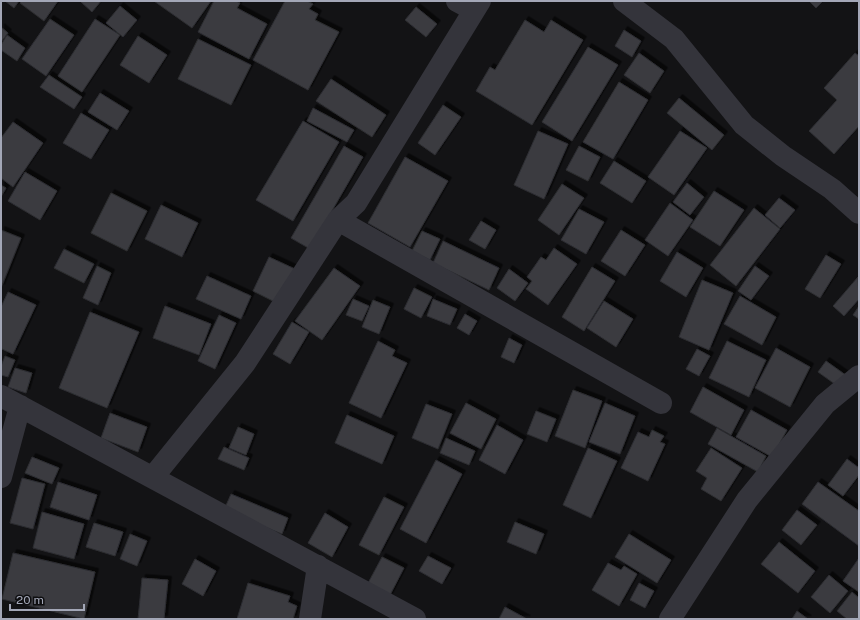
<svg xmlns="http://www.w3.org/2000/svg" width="860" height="620" font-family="'Public Sans',sans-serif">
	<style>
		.building { fill: #3a3b40; stroke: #2d2d31; filter: url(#shadow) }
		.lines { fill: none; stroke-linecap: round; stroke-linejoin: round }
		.minor { stroke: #34343b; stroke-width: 22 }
	</style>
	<defs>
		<filter id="shadow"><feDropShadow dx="3.5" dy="-3.5" stdDeviation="0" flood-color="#0009"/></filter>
	</defs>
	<rect width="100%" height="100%" fill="#131315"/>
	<!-- building -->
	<path class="building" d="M5,1H19L14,8Z
		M22,1H58L44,21L20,3Z
		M82,1H101L92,12L81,2Z
		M154,1H211L192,28Z
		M214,1H236L240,3L237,8L267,24L249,59L198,32Z
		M285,1H307L313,4L309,9L318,14L315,20L339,32L308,90L253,60Z
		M809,1H823L816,8Z
		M120,6L137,20L123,37L106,23Z
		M416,7L437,24L426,37L405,20Z
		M50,19L74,35L46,76L22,59Z
		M95,19L120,35L82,92L58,76Z
		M525,20L544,32L551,20L583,40L532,125L476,91L490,67L495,70Z
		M1,27L8,33L1,42Z
		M624,30L641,41L632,57L615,46Z
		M7,35L25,48L17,61L1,50V45Z
		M138,36L167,55L149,83L120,65Z
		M198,39L251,65L231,105L178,79Z
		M588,47L618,65L572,141L542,122Z
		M639,53L664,71L650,93L624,75Z
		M855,53L859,56V126L834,154L809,131L837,100L824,88Z
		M49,75L82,97L74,109L40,87Z
		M331,79L386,115L372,137L316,101Z
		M619,82L648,100L613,159L583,142Z
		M100,93L129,111L117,130L88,112Z
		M679,98L724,135L712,150L667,113Z
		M443,105L461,117L435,155L418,143Z
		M313,108L354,130L347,142L307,121Z
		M81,113L109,130L91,159L63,143Z
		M303,121L339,142L293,221L256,200Z
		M13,122L43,143L13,187L1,178V138Z
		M538,131L568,144L544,199L514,185Z
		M680,131L707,148L674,195L648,177Z
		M344,146L363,157L310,249L291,238Z
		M579,146L600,157L588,181L566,170Z
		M405,157L448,181L410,247L368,223Z
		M614,161L646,181L632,203L600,183Z
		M25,172L57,191L40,220L8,201Z
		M687,183L704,197L690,215L673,202Z
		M562,184L584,198L559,235L538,220Z
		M1,185L6,188L1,197Z
		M714,191L744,210L720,246L690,227Z
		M111,193L147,211L127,251L91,233Z
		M779,198L795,210L780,228L765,215Z
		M670,203L693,220L668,256L645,240Z
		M161,205L198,223L182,257L145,239Z
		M754,208L780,229L736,286L710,265Z
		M579,209L604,222L586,254L561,240Z
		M481,221L496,230L485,249L469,240Z
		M1,230L21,238L1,288Z
		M621,230L645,245L625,276L601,261Z
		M422,231L440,239L430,260L412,251Z
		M443,241L499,268L489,290L433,263Z
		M554,248L577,264L548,305L526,289L532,281L527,277L541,257L546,260Z
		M64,249L94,264L84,283L54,268Z
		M677,252L703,268L686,297L660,281Z
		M826,255L841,264L820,298L805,289Z
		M269,257L295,269L279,304L253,291Z
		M97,266L111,273L98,305L83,298Z
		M755,266L769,276L751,300L738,291Z
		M592,267L615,281L584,331L562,317Z
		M334,268L360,286L322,340L295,321Z
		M509,269L528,283L515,301L497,288Z
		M207,276L251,296L241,319L196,299Z
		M858,277L859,299L844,316L833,306Z
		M702,280L733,293L709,350L679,337Z
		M414,288L432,297L421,318L404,309Z
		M8,292L36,305L13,354L2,349L1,351V307Z
		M740,296L776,317L762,345L724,324Z
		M353,299L369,306L362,321L346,315Z
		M433,299L457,309L450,325L427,316Z
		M373,300L390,307L379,334L362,327Z
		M604,301L633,319L616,347L587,328Z
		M165,306L211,324L199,355L153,338Z
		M859,306V319L853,315Z
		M90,312L139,332L107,408L59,388Z
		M465,314L477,321L469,335L457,328Z
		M219,315L236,323L215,369L198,361Z
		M292,322L309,332L290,364L273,354Z
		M509,338L522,345L514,363L501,357Z
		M378,341L395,350L392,356L407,363L381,418L349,403Z
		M727,341L766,360L749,397L709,378Z
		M776,348L810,367L790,407L755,388Z
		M697,349L710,356L699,376L686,369Z
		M5,356L15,360L8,377L1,375V366Z
		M826,361L847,376L839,387L818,372Z
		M15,368L32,373L26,393L8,387Z
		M703,387L744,410L731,435L690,412Z
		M573,390L602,401L585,448L555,436Z
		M466,403L496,419L481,449L450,433Z
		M605,403L635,416L620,454L589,442Z
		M426,404L452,414L438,449L412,438Z
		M751,410L787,430L772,457L736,437Z
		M536,411L556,419L547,442L527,434Z
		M110,413L147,427L138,452L101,438Z
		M347,415L394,436L382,464L335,443Z
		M497,425L523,440L505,474L479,460Z
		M238,427L254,434L246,455L229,448Z
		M717,428L766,456L758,472L708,444Z
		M652,430L664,436L660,442L665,444L648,481L621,468L638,432L649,437Z
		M446,438L475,451L469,465L440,453Z
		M224,447L249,458L244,470L218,459Z
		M588,448L617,461L591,518L563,505Z
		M711,448L742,468L721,501L701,489L707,478L696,471Z
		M32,457L59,468L52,484L25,473Z
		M847,459L859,468V475L843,496L828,485Z
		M436,460L462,474L426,543L400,529Z
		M22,478L45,484L33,529L10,523Z
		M58,482L97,495L89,520L50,507Z
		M818,482L859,511V546L802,504Z
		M231,494L288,518L282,534L224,510Z
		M384,497L404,507L379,555L359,545Z
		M797,510L817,525L801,545L782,530Z
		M42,512L84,524L74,559L33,548Z
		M325,513L348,527L332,557L308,543Z
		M515,522L544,534L536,554L507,542Z
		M94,523L123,532L115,556L86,547Z
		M130,534L147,541L137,566L120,559Z
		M629,534L671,560L657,583L615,557Z
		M779,542L815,571L798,593L761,564Z
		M13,553L95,572L84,619L2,599Z
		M428,556L451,568L442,584L419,571Z
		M382,557L404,568L389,597L367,585Z
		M859,558V592L843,581Z
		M195,559L216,571L203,596L182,584Z
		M608,563L621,570L624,566L637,574L619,606L592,590Z
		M829,575L848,591L830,613L811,597Z
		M142,578L168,580L164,619H138Z
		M248,583L290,596L288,602L297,606L293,619H237Z
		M639,583L654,591L645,608L630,600Z
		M852,592L859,598V619H847L837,611Z
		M505,607L527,619H499Z
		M797,611L808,619H792Z"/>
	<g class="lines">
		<!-- minor -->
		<path class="minor" d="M457,1L474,10
			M624,1L674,39L744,125L783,156L832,189L859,213
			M338,220L661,403
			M1,396L415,619
			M1,477L20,406
			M153,477L245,363L338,220L356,203L480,1
			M310,619L318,566
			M670,619L747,500L825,404L859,376"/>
	</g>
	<!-- border -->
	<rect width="860" height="620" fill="none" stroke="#a3a7b7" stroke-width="4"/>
	<!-- scale -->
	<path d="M10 604v6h74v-6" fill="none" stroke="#a3a7b7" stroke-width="2"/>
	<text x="16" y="604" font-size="12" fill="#a3a7b7" stroke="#0e0e10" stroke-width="3" paint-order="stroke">20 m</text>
</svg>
